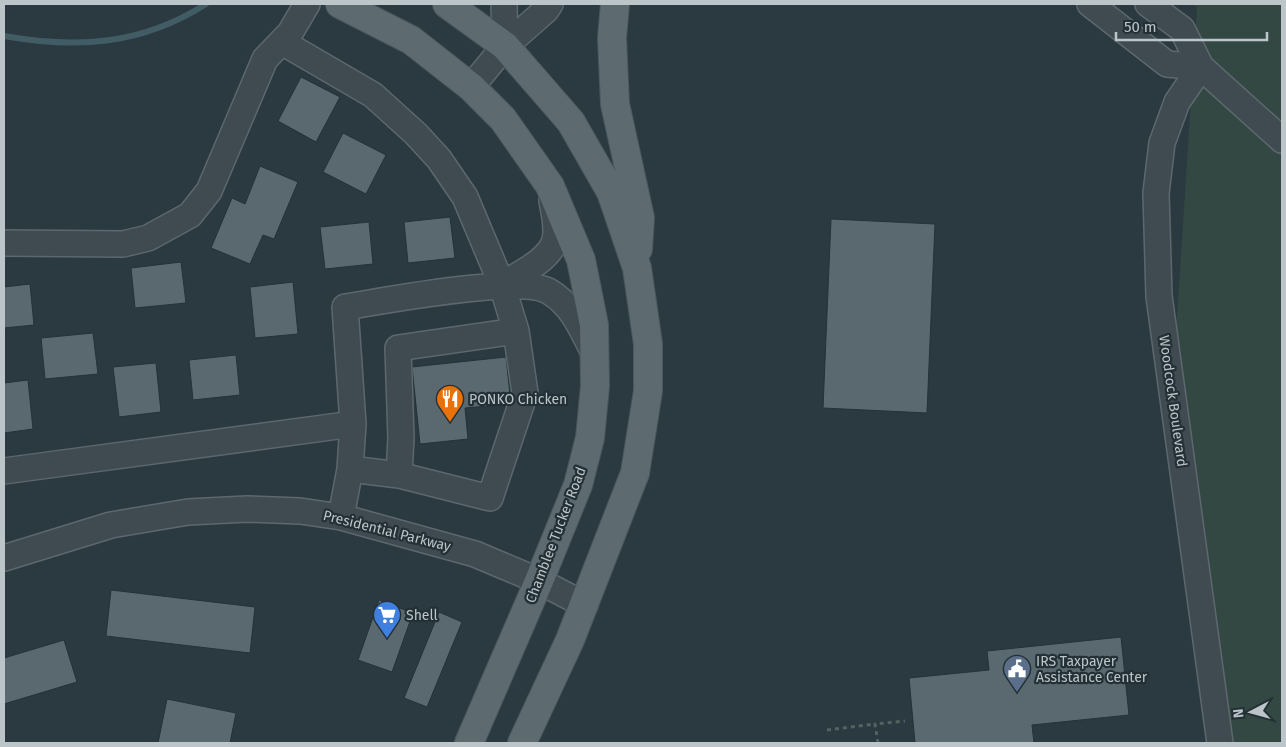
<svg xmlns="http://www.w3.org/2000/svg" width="1286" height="747" font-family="'Fira Sans',sans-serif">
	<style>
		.green { fill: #334842 }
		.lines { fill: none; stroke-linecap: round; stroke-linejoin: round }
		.stream { stroke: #425c66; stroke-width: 6 }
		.building { fill: #59696f; stroke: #253238 }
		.minor-casing { stroke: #5c686e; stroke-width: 28 }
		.major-casing { stroke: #4b575d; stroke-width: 30 }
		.path { stroke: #526461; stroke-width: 3; stroke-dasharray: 4 4; stroke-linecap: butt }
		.minor { stroke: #3f4b50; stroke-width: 25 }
		.major { stroke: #5d6a70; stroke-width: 28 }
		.labels { text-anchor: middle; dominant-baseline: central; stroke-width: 4.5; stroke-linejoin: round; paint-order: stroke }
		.poi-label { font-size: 14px; fill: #bbc5ca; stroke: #233036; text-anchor: start }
		.street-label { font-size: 14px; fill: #bbc5ca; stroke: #233036 }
	</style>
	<rect width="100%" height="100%" fill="#2b3a40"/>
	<!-- green -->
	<path class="green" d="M1193,4H1282V743H1221L1171,410L1197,7Z"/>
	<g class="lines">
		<!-- stream -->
		<path class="stream" d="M4,36C77,49 142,45 206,4"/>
	</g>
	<!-- building -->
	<path class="building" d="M301,77L340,97L316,142L278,121Z
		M343,133L386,155L366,194L323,172Z
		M260,166L298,182L274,239L263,235L250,264L211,248L232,198L245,204Z
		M450,217L455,258L408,263L404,222Z
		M831,219L935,224L927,413L823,408Z
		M369,222L373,264L325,269L320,227Z
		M181,262L186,303L135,308L131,268Z
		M293,282L298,334L255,338L250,287Z
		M30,284L34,325L4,328V287Z
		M93,333L98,374L45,379L41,338Z
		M236,355L240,395L193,400L189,360Z
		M506,357L511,404L465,408L468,439L420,444L412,367Z
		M156,363L161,412L119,417L113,367Z
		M28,380L33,429L4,433V383Z
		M111,590L255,607L250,653L106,636Z
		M379,600L413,613L392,672L358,660Z
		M439,612L462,622L427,707L404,698Z
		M1121,637L1129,715L1032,725L1034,743H915L909,678L989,670L987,651Z
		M64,640L77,682L4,704V658Z
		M167,699L236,713L230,743H158Z"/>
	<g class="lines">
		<defs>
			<path id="minor" d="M504,4L505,46
				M1090,4L1167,64L1201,67
				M1148,4L1182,29L1201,67L1282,140
				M282,42L373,95L416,134L439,159L465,197L502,285L516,331L525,393L490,498L399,475L350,469
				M1201,67L1177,102L1162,143L1156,193L1159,296L1220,743
				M471,87L505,46L546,10L550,4
				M4,243L123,244L148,238L190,215L209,191L265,59L290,33L307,4
				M502,285C519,274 550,260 555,240C558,227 554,213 552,201
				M4,471L353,424
				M399,475L401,438L398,348L516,331
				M341,517L350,469L353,424L345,307C384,301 522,274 550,292C573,306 582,330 594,353
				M4,558L111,525L188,512L247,509L300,511L341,517L475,554L539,581L585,605"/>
			<path id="major" d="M340,4L411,40L471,87L503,119L550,186L581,260L594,325L595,386L590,438L578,485L539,581L469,743
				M447,4L505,46L571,122L611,192L637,268L648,344V391L635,473L570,640L522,743
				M615,4L612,38L615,104L640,218L638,249"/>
		</defs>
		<!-- minor casing -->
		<use href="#minor" class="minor-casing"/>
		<!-- major casing -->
		<use href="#major" class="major-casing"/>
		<!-- path -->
		<path class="path" d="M827,730L875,724
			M878,743L875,724L905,721"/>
		<!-- minor -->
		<use href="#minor" class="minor"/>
		<!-- major -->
		<use href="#major" class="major"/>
	</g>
	<!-- icons -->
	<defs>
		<symbol id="restaurant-pin" viewBox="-11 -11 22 30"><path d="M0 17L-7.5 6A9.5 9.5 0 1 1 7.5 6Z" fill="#e8710a" stroke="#233036"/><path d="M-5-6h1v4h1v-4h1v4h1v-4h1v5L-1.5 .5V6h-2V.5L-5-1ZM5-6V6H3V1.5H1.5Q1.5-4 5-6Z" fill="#fff"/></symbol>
		<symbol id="supermarket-pin" viewBox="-11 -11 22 30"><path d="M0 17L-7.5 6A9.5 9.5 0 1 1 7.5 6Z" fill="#3f7fe0" stroke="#233036"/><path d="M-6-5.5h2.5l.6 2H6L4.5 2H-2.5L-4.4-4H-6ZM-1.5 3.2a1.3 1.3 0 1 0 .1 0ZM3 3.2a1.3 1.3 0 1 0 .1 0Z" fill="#fff"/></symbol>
		<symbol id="civic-pin" viewBox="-11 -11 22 30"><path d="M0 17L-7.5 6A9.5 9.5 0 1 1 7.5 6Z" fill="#5c6f8a" stroke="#233036"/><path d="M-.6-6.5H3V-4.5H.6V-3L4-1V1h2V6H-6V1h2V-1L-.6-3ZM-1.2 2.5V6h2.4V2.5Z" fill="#fff"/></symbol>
	</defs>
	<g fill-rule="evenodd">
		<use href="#restaurant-pin" x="434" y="383" width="32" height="43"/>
		<use href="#supermarket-pin" x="371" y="599" width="32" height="43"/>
		<use href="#civic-pin" x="1001" y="653" width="32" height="43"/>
	</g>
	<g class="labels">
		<!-- poi labels -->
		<g class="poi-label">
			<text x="469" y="399">PONKO Chicken</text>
			<text x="406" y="615">Shell</text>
			<text x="1036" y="661">IRS Taxpayer<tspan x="1036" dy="16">Assistance Center</tspan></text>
		</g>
		<!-- street labels -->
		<g class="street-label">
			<text transform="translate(1173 401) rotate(82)">Woodcock Boulevard</text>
			<text transform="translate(387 531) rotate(14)">Presidential Parkway</text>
			<text transform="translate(556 535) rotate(-69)">Chamblee Tucker Road</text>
		</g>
	</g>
	<!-- border -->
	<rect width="1286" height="747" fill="none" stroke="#bbc5ca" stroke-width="10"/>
	<!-- north arrow -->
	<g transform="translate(1251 712) rotate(264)" stroke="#233036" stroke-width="4" paint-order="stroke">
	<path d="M0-4L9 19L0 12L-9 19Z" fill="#bbc5ca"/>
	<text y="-8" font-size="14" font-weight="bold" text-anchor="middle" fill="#bbc5ca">N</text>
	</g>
	<!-- scale -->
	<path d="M1116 32v8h151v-8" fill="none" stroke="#bbc5ca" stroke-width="2.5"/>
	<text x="1124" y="32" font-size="15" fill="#bbc5ca" stroke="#233036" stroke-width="4" paint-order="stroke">50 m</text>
</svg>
